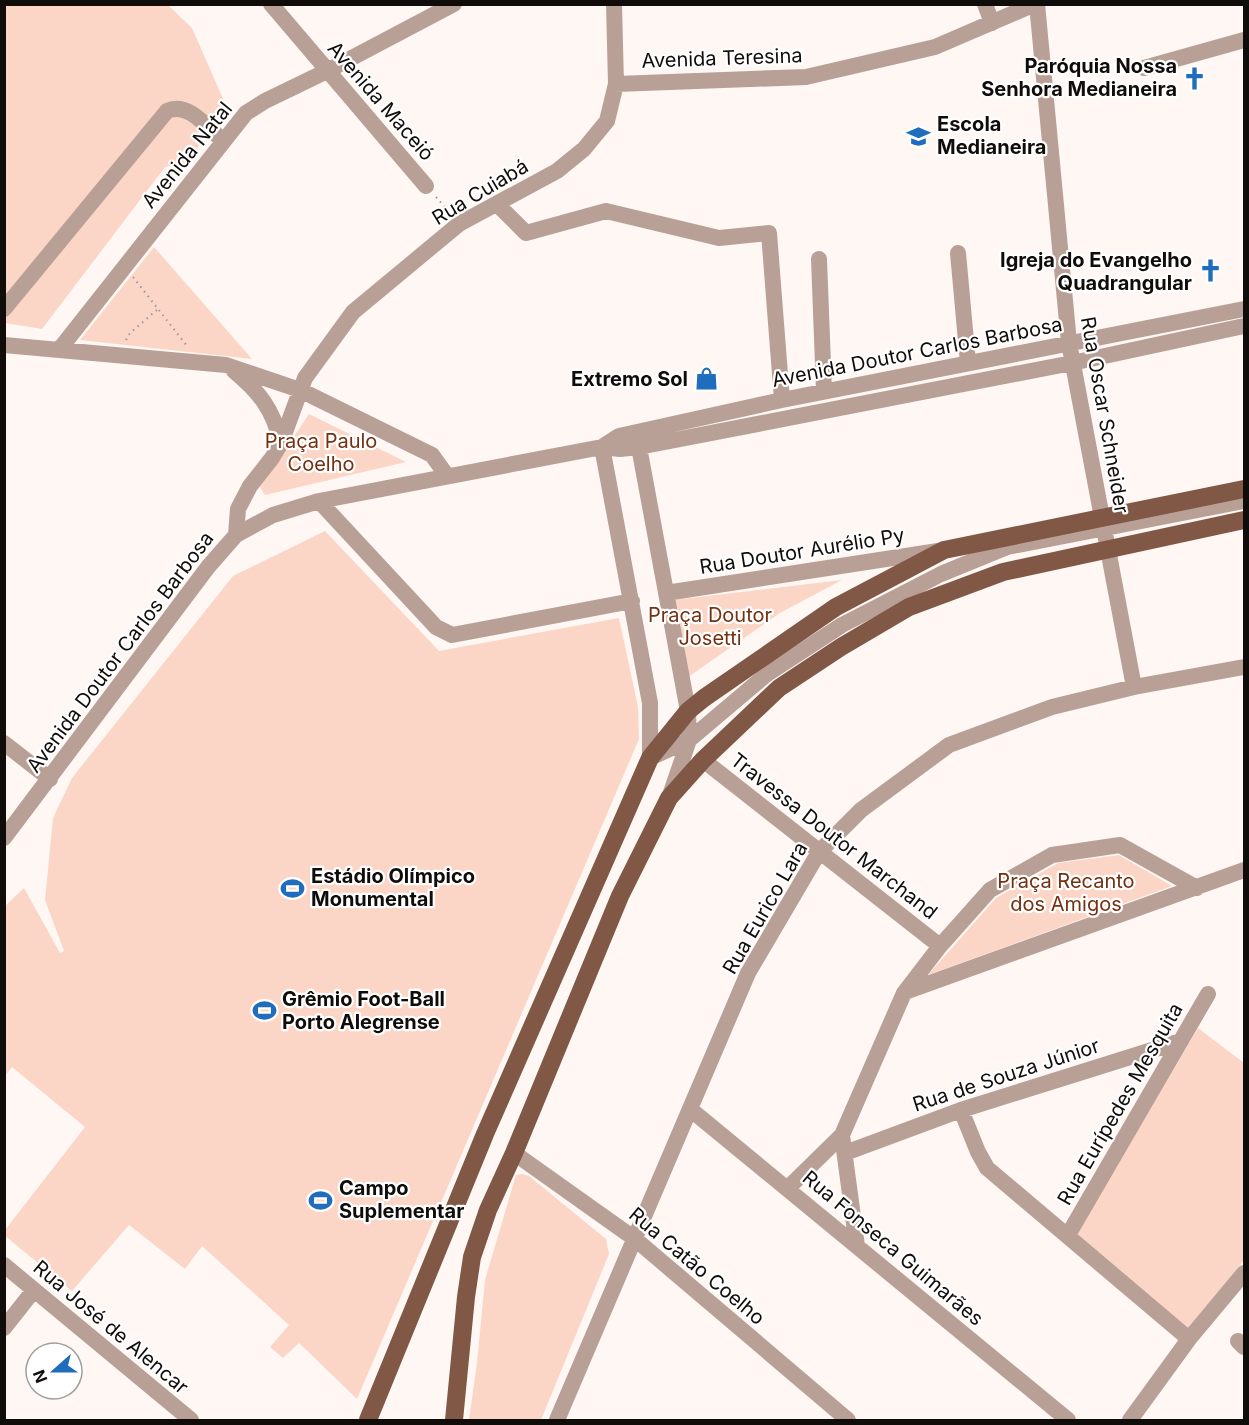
<svg xmlns="http://www.w3.org/2000/svg" width="1249" height="1425" font-family="Inter,sans-serif">
	<style>
		.green { fill: #fbd6c7 }
		.lines { fill: none; stroke-linecap: round; stroke-linejoin: round }
		.path { stroke: #9c9694; stroke-width: 2; stroke-dasharray: 1.5 4.5; stroke-linecap: butt }
		.minor { stroke: #b9a096; stroke-width: 16 }
		.major { stroke: #815745; stroke-width: 18 }
		.labels { text-anchor: middle; dominant-baseline: central; stroke-width: 4.5; stroke-linejoin: round; paint-order: stroke }
		.street-label { font-size: 20px; fill: #100c0a; stroke: #fff }
		.poi-label { font-size: 20px; font-weight: bold; fill: #100c0a; stroke: #fff; text-anchor: start }
		.park-label { font-size: 20px; fill: #743011; stroke: #fff }
	</style>
	<rect width="100%" height="100%" fill="#fef7f4"/>
	<!-- green -->
	<path class="green" d="M4,5H168L192,28L228,110L185,163L165,167L42,329L5,323Z
		M154,247L252,359L80,340Z
		M309,414L406,462L265,495L260,487Z
		M325,531L439,651L619,618L638,707L639,739L357,1399L299,1343L283,1358L270,1347L289,1325L202,1246L185,1269L129,1225L72,1291L4,1235L5,1230L85,1127L12,1067L5,1076V906L24,888L60,953L64,951L45,900L53,818L72,778L233,576Z
		M842,580L780,613L688,677L674,600Z
		M1119,855L1172,886L928,975L996,898L1058,863Z
		M1198,1028L1244,1063V1260L1187,1332L1076,1234Z
		M522,1174L529,1176L606,1239L609,1254L541,1420H469L477,1363L485,1280L516,1175Z"/>
	<g class="lines">
		<!-- path -->
		<path class="path" d="M436,197L450,213
			M133,277L187,346
			M126,340L130,333L158,309"/>
		<!-- minor -->
		<path class="minor" d="M271,4L426,186
			M985,4L992,23
			M1037,4L1069,343L1134,687
			M1144,68L1244,40
			M616,84L806,77L935,47L1035,4
			M497,204L526,233L606,211L719,238L769,233L782,400
			M958,253L968,363
			M819,259L824,391
			M4,309L167,111C188,101 208,128 223,141
			M4,345L226,365L300,390L432,455L447,476
			M59,350L246,113L265,101L327,71L454,4
			M234,371C260,393 273,409 281,443
			M602,447L650,703V758L689,740L767,674L842,625L941,574L1007,547L1244,501
			M602,447L619,436L782,400L1244,309
			M639,447L688,711L689,740L669,798
			M319,501L436,627L452,635L632,601
			M236,535L238,509L250,486L272,458L281,443L305,378L353,312L459,224L557,171L584,149L607,121L616,84L614,4
			M666,593L938,551
			M4,743L50,779
			M703,760L940,946
			M4,838L208,567L236,535L273,515L319,501L602,447L620,449L639,447L1072,363L1244,326
			M905,992L1244,870
			M690,1109L1068,1420
			M961,1110L978,1152L987,1168L1189,1339
			M514,1153L635,1239L848,1420
			M845,1153L961,1110L1181,1041
			M788,1188L842,1135
			M1068,1235L1208,994
			M857,1246L842,1135L904,993L940,946L990,890L1052,855L1120,845L1197,888
			M4,1265L191,1420
			M4,1328L34,1290
			M1238,1341L1244,1347
			M557,1420L748,973L819,852L861,810L949,745L1052,707L1134,687L1244,667
			M1130,1420L1189,1339L1244,1273"/>
		<!-- major -->
		<path class="major" d="M368,1420L485,1134L650,758L688,711L704,698L836,607L944,550L1244,489
			M454,1420L466,1297L472,1257L488,1210L514,1153L620,896L669,798L703,760L779,688L841,647L909,607L1003,572L1244,520"/>
	</g>
	<!-- icons -->
	<defs>
		<symbol id="church-bare" viewBox="-9 -9 18 18"><path d="M-1.2-6h2.4v3.5h3.3v2.4h-3.3V6h-2.4V-.1h-3.3v-2.4h3.3Z" fill="#206dbd" stroke="#fff" stroke-width="2.5" paint-order="stroke"/></symbol>
		<symbol id="school-bare" viewBox="-9 -9 18 18"><path d="M0-5L7-2L0 1L-7-2ZM-4 1L0 2.5L4 1V4Q0 6-4 4Z" fill="#206dbd" stroke="#fff" stroke-width="2.5" paint-order="stroke"/></symbol>
		<symbol id="shop-bare" viewBox="-9 -9 18 18"><path d="M-5-2.5h2.3a2.7 3.5 0 0 1 5.4 0H5L5.5 6h-11ZM-1.5-2.5h3a1.5 2.3 0 0 0-3 0Z" fill="#206dbd" stroke="#fff" stroke-width="2.5" paint-order="stroke"/></symbol>
		<symbol id="stadium-bare" viewBox="-9 -9 18 18"><path d="M0-5a6.5 5 0 1 0 0 10a6.5 5 0 1 0 0-10ZM-3.5-1.8h7v3.6h-7Z" fill="#206dbd" stroke="#fff" stroke-width="2.5" paint-order="stroke"/></symbol>
	</defs>
	<g fill-rule="evenodd">
		<use href="#church-bare" x="1178" y="62" width="33" height="33"/>
		<use href="#school-bare" x="902" y="120" width="33" height="33"/>
		<use href="#church-bare" x="1194" y="254" width="33" height="33"/>
		<use href="#shop-bare" x="690" y="362" width="33" height="33"/>
		<use href="#stadium-bare" x="276" y="872" width="33" height="33"/>
		<use href="#stadium-bare" x="248" y="994" width="33" height="33"/>
		<use href="#stadium-bare" x="304" y="1184" width="33" height="33"/>
	</g>
	<g class="labels">
		<!-- street labels -->
		<g class="street-label">
			<text transform="translate(722 58) rotate(-2)">Avenida Teresina</text>
			<text transform="translate(381 101) rotate(49)">Avenida Maceió</text>
			<text transform="translate(187 155) rotate(-51)">Avenida Natal</text>
			<text transform="translate(480 192) rotate(-31)">Rua Cuiabá</text>
			<text transform="translate(917 352) rotate(-11)">Avenida Doutor Carlos Barbosa</text>
			<text transform="translate(1105 415) rotate(80)">Rua Oscar Schneider</text>
			<text transform="translate(802 551) rotate(-9)">Rua Doutor Aurélio Py</text>
			<text transform="translate(120 652) rotate(-53)">Avenida Doutor Carlos Barbosa</text>
			<text transform="translate(834 836) rotate(38)">Travessa Doutor Marchand</text>
			<text transform="translate(765 908) rotate(-60)">Rua Eurico Lara</text>
			<text transform="translate(1006 1075) rotate(-18)">Rua de Souza Júnior</text>
			<text transform="translate(1120 1104) rotate(-60)">Rua Eurípedes Mesquita</text>
			<text transform="translate(893 1248) rotate(40)">Rua Fonseca Guimarães</text>
			<text transform="translate(697 1266) rotate(40)">Rua Catão Coelho</text>
			<text transform="translate(111 1327) rotate(40)">Rua José de Alencar</text>
		</g>
		<!-- poi labels -->
		<g class="poi-label">
			<text x="1177" y="66" text-anchor="end">Paróquia Nossa<tspan x="1177" dy="23">Senhora Medianeira</tspan></text>
			<text x="937" y="124">Escola<tspan x="937" dy="23">Medianeira</tspan></text>
			<text x="1192" y="260" text-anchor="end">Igreja do Evangelho<tspan x="1192" dy="23">Quadrangular</tspan></text>
			<text x="688" y="379" text-anchor="end">Extremo Sol</text>
			<text x="311" y="876">Estádio Olímpico<tspan x="311" dy="23">Monumental</tspan></text>
			<text x="282" y="999">Grêmio Foot-Ball<tspan x="282" dy="23">Porto Alegrense</tspan></text>
			<text x="339" y="1188">Campo<tspan x="339" dy="23">Suplementar</tspan></text>
		</g>
		<!-- park labels -->
		<g class="park-label">
			<text x="321" y="441">Praça Paulo<tspan x="321" dy="23">Coelho</tspan></text>
			<text x="710" y="615">Praça Doutor<tspan x="710" dy="23">Josetti</tspan></text>
			<text x="1066" y="881">Praça Recanto<tspan x="1066" dy="23">dos Amigos</tspan></text>
		</g>
	</g>
	<!-- border -->
	<rect width="1249" height="1425" fill="none" stroke="#100c0a" stroke-width="12"/>
	<!-- north arrow -->
	<g transform="translate(54 1371) rotate(249)"><circle r="28" fill="#ffffff" stroke="#9f9e9d" stroke-width="1.5"/>
	<path d="M0-4.5L10 22L0 15L-10 22Z" fill="#206dbd"/>
	<text y="-9" font-size="16" font-weight="bold" text-anchor="middle" fill="#100c0a">N</text>
	</g>
</svg>
